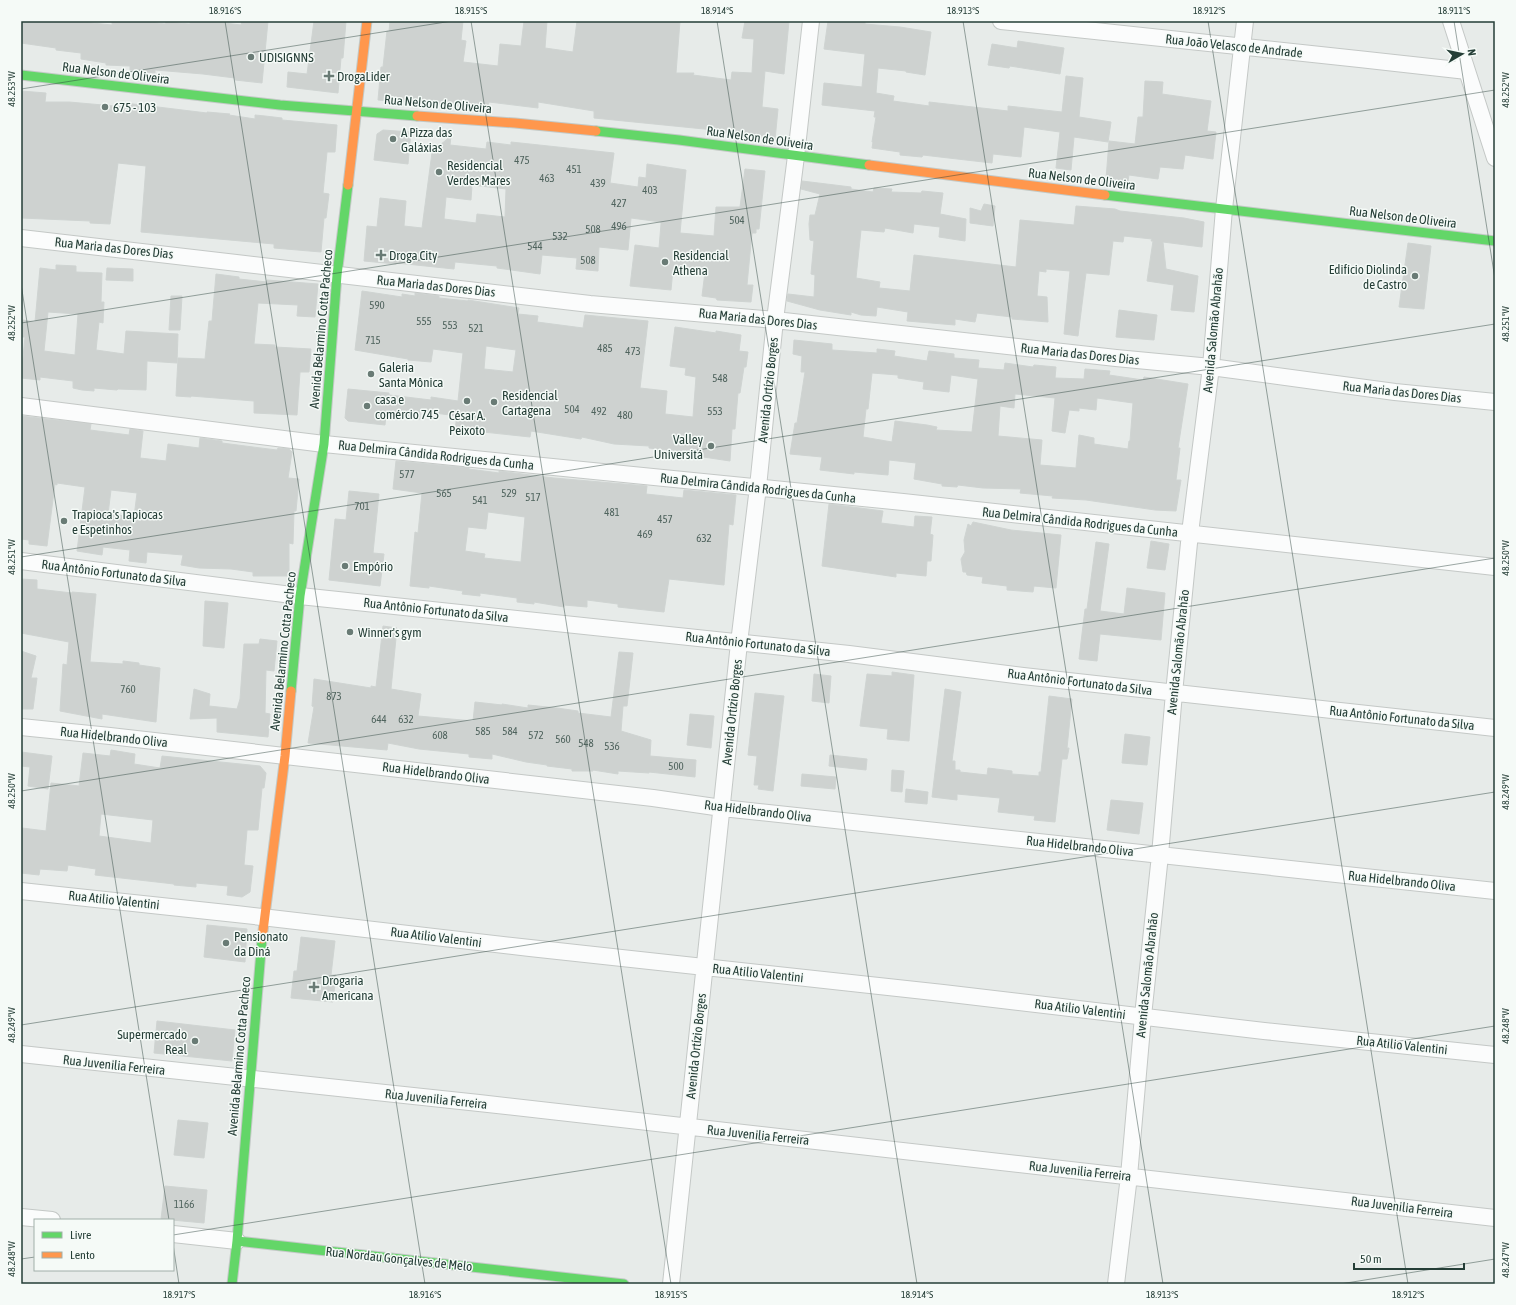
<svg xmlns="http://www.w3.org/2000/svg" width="1516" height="1305" font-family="'Asap Condensed',sans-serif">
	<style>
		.building { fill: #ced2d0; stroke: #cfd4d2; fill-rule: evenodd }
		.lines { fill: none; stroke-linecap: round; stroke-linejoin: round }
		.street-casing { stroke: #c4c8c6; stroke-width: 18 }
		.fast-casing { stroke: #c3c9c6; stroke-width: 11 }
		.slow-casing { stroke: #c3c9c6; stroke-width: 11 }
		.street { stroke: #fbfcfc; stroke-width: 16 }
		.fast { stroke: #63d668; stroke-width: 9 }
		.slow { stroke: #ff974d; stroke-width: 9 }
		.ticks { fill: none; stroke: #253e37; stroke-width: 1; stroke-opacity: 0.45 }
		.poi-dot { fill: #697b75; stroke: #f5faf7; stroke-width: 1.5 }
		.labels { text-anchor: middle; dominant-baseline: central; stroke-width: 3; stroke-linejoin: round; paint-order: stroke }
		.number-label { font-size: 11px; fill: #50645e }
		.street-label { font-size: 13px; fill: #253e37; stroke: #f5faf7 }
		.poi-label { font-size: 13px; fill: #253e37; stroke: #f5faf7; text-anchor: start }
		.neatline { fill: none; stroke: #253e37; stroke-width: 1.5 }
		.ticks-label { font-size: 10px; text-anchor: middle; fill: #253e37 }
	</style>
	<rect width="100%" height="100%" fill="#e7ebe9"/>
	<!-- building -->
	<path class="building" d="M21,21H82V22L112,25V21H143L165,24L166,22L190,24V21H207L241,25L242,21H268L262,83L235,80V78L203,74L155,70V73L130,70V66L106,65V63L81,59V53L56,50V48L21,43Z
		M314,21H346L343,58H341L338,93L287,87L288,72L307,74Z
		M390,21H463L461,40L466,41L463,62L498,66L500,44L521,46L524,21H547L545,48L573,52L577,21H680L676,73H694L693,75L731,80L732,72L752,73L754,39L742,38L745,21H789L784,74L765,71L762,107L778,109L775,140L735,135L714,130L594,118V111L538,102V108L489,102L488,106L462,102L461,106L378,100L381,67H383L387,31L389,32Z
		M828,21H865V24L900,27L931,32L925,75L906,72V71L878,68L876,93L894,96L893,101L929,106V102L1008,111V106L1062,112L1066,76L1083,78L1079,117L1111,122L1108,142L1074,137L1071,170L1056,168L1060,132L1024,127L1021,157L993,154L992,163L940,157L923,155L922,157L900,155V152L872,148L873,142H872L876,117H874L875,111L822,105L824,83L862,87L865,54L824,49Z
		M1018,41L1064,48L1060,74L1010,66L1009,68L988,65L992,44L1017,48Z
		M1145,81L1163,82L1162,94L1211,101L1207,131L1216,132L1213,159L1185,155L1183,169L1160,167L1158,179L1129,175L1128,181L1106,179L1109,141L1135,144L1138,117H1143Z
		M21,91L46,93L45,102H69L125,107V103L207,113V112L230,114L229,115L255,119V115L265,116L282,118V120L337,125L335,152H327L323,193L329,194L326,218H324L321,252L274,248V244L141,232L146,166L118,163L110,224L90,223V221L21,218Z
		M383,130L411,132L408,164L374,160L377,134Z
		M451,136L450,145L486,149L487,142L511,145V142L614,153L610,183L638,187L639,177L646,178L647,164L686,170L680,233L714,236L716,207H740L745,169L765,171L759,229H756V233H752L747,285H753L751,302L717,300L716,298L702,296L705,272L673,269L671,290L630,286L635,245L659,248L661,224V222L631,218L628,250L599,247L598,271L576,269L577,258L542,255L540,274L497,268V266L455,262L454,269L397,263L396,264L364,261L367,226L377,227L380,198L406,201L404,226L422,228L433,145H440ZM472,185L506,189L505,217L477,214L476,223L444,219L446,197L471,200Z
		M802,181L851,187V189L873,192L874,188L892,189L891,192L921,193L922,191L943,193L940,214L966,219L965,241L939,237L940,227L914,224L913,233L885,228L884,232L861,230L856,278L880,282L879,288L910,291L914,255L1016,267L1020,220L1074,225L1076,206L1115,209L1120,211L1184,218L1204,222L1202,247L1163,242L1166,269L1198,276L1194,312L1171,310L1174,285L1147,281L1153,241H1151L1152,239L1124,236L1123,242L1113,241L1109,275L1086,273L1078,336L1064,334L1070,271L1046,269V272L1039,271L1037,296L1047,297L1048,322L1012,319V317L977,313L975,322L955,319V325L907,321L908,312L877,307L876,316L861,315L851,312V315L820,310L787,301L788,294L814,297L815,275L811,274L814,241L810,240L809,224L810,215H815L820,194L801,189Z
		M984,204L995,206L993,226L970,223V208L981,211Z
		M1408,243L1431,246L1424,309L1399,307Z
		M56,265L76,266V272L102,273L101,302H104L103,323L99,322L96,350L124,354L126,331L178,334L177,363L147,361L146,390L118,389L117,390L94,388V391L82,390L73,388V381L40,377V380L21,378L25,337H21L23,320L35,322L40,268L56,270ZM48,312L78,314L75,355L44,351Z
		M107,268L133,269V281L106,280Z
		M216,274L239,277V279L267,282V280L318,284L315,317L297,316L298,305L258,303L254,344L275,345V347L311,349L309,372H300L297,415L254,413V401L191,396V397L176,396L178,358L205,359L209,321H212Z
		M362,291L402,297V294L415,296V293L439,296V298L468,301V300L519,308L518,314L538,316L537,322L583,328L585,315L648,321L640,388L667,391L665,414L693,417L696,377L685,375L686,368L670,366L675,327L716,333V331L741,335L739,351L748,352L746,367H744L740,393H738L735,429H732L730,461L690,455V453L649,448V446L614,444L582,437L581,439L531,431L530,437L455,429L457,416L420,411V419L386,415L385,425L348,421L345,418L348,389L389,393V395L431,400V397L458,401L463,353L433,349L431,362L408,360V359L355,350ZM486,346L516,350L513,372L484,369Z
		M171,296H182L180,330H169Z
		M1119,310L1157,315L1154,340L1116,337Z
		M794,340L832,344V350L877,353V349L895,351L894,356L927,361L929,351L954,354V358L979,360L978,368L1004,370L1005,363L1033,367L1034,365L1056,367L1055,378L1084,379L1085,369L1110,371L1109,375L1143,380L1144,377L1188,384L1178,448H1180L1176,480H1181L1176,511L1155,510L1086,500L1052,498L1053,496L1020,493L1021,489L983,488L958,485L957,487L942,486V484L914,479L916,463L889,460L888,475L854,472V474L820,470L822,457L790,454L795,423H797L805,372H801L802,356L793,354ZM872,373L898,375V378L924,382L923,389L949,392L951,375L978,379L972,432L936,430L937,427L927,425L895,421L892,442L863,437L866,409H868ZM1015,394L1055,398L1052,431L1065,433L1069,410L1079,411V408L1096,410L1097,398L1133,403L1130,441H1129L1128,449L1094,444V438L1079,435L1076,468L1040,465L1042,440L998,436L1000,406L1014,408Z
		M21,416L91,424L90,430L129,435L130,429L143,431L140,458L166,461L168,444L199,448L200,438L222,441V443L253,447L277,450L278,448L289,449L292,452L288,478L299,479L296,511H294L293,544L289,543V576H253V572L231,569L199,568L181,565L183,555L147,552L146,563L129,561L130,550L103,547L102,555L77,551L85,487L57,483V485L55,484L47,546L29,544V540L21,539ZM111,490L137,493L134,517L108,514Z
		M396,461L469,468V469L499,473V471L554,478L647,486L646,494L683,498L684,490L736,495L733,525L729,524L724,585L669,579L664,612L618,607V604L587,600V607L564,605V607L534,602V604L517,602V598L480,593V596L462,594L463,591L429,586V588L410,586L415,532L418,533L422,493L393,489ZM488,512L525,517L521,562L484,558L485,554L465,551L468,527L486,529Z
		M349,491L379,494L373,553L384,554L380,586L329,580L335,519L346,520Z
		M829,504L883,511L881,523L914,527L915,516L932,517L930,534L933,535L931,561H927L926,576L896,573V577L822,566Z
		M973,522L1011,530L1061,535L1056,588L1034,586L1033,592L1007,590V586L982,583L983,577L967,575L966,572H963L961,559L965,552L964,540L968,524L971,526Z
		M1151,541L1169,544L1165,570L1147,568Z
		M1096,542L1109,544L1100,611L1124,614L1127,588L1165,593L1161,640L1100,634L1097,661L1079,659L1085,609H1087Z
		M21,579L37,580V589L72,593V592L96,594L90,662L123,664V661L139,663V665L160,668L156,722L102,714V719L60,711L63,664L67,665L69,642L21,633Z
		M205,601L228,603L224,648L203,646Z
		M383,626L397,628L391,689L421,694L418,716L473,721L475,702L502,705V704L528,708V705L557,708L578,711V713L611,717L619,652L633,653L627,706H623L621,731L651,740L650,756L696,760L695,777L649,772V773L618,771V774L593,770V771H572V769L547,766V765L526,762L492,754V759L469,757V754L419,749L388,743L387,750L308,743L314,707L312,706L314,679L371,688V686L376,687Z
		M260,639L277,641L274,671L266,670L265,713L270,714L268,737L217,732V718L190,719L194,689L210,694L209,706L237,709L240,699L244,644H259Z
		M21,651L36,656L31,678H37L33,709H21Z
		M892,672L914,675L909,741L887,739L888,729L860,726L867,674L892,676Z
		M814,674L831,676L829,703L812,701Z
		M945,689L961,692L952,761H955V770H960V772L987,775L988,768L1012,771V774L1039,776V772H1041L1049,696L1072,699L1067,748H1069L1067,759H1062L1055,822L1034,820L1035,816L998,812L1000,798L957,794V800L932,797Z
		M755,693L784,696L773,791L758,789L759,785H754L757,756L748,755Z
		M690,714L714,716L711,748L687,745Z
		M1125,734L1150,737L1147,765L1122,763Z
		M111,750L135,754L134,764L160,768L162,756L260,766L266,773L264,788H262L258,830H247L244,865L253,866L250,892L242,897L227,895L228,886L196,883V887L174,885V884L95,875L96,869L68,865L67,871L40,869L39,875L21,873L22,828L46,831L51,783L79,786L83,753L110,756ZM101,814L153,820L151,843L99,836Z
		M21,752L52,756L48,789L28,786L30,767L21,766Z
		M830,755L867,759L866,770L829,766Z
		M892,770L904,771L902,792L891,791Z
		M802,774L836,777L835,789L801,786Z
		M906,789L928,792L927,804L905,802Z
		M1111,800L1143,803L1139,834L1107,830Z
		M207,925L247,929L245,962L204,957Z
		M301,937L335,941L331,975H336L333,1002L291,998L294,971H297Z
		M157,1021L235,1030L232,1061L154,1053Z
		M178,1120L208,1123L204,1158L174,1155Z
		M165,1186L207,1190L204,1223L161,1219Z"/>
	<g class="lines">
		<defs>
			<path id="street" d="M1001,21C1157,39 1312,53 1467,71
				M1451,21L1495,158
				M21,238L590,304L775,320L1116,358L1211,367L1395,392L1495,402
				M21,406L324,444L903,502L1495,567
				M21,561L300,596L849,654L1023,676L1495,728
				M21,727L110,736L653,798L722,808L1495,891
				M21,891L236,914L530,948L943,993L1264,1031L1495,1055
				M21,1054L479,1103L1495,1218
				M21,1217L52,1220
				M173,1234L237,1241
				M671,1284L739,643L758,487L775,320L796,156L811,21
				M1116,1284L1129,1176L1143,1016L1160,855L1174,693L1190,533L1211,367L1224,209L1245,21"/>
			<path id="fast" d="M21,75L280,105L417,116
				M596,131L679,140L869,165
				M1105,195L1495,241
				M291,691L300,596L324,444L337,275L348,185
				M237,1241L624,1284
				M232,1284L237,1241L262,939"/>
			<path id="slow" d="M417,116L515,123L596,131
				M869,165L1105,195
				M348,185L367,21
				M262,939L285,756L291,691"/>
		</defs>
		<!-- street casing -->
		<use href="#street" class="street-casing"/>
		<!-- fast casing -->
		<use href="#fast" class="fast-casing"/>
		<!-- slow casing -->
		<use href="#slow" class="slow-casing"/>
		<!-- street -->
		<use href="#street" class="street"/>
		<!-- fast -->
		<use href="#fast" class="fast"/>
		<!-- slow -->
		<use href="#slow" class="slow"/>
	</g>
	<!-- ticks -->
	<path class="ticks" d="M225,21L425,1284M471,21L671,1284M717,21L917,1284M963,21L1163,1284M1208,21L1408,1284M1454,21L1495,279M21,89L452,21M21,284L169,1220M21,323L1495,90M21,557L1495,324M21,791L1495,558M21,1025L1495,792M173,1235L1495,1026M173,1244L179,1284M21,1259L35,1257M1340,1284L1495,1259"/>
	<!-- markers -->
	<g class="poi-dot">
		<circle cx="251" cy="57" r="4"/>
		<path d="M327 70h4v4h4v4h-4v4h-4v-4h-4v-4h4z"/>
		<circle cx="105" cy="107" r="4"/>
		<circle cx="393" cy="139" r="4"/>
		<circle cx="439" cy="172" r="4"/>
		<path d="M379 249h4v4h4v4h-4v4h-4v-4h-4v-4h4z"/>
		<circle cx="665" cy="262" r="4"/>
		<circle cx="1415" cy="276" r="4"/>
		<circle cx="371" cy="374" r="4"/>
		<circle cx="467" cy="401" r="4"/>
		<circle cx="494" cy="402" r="4"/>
		<circle cx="367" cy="406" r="4"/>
		<circle cx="711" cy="446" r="4"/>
		<circle cx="64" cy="521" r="4"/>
		<circle cx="345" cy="566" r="4"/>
		<circle cx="350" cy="632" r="4"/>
		<circle cx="226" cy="943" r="4"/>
		<path d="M312 981h4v4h4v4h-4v4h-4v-4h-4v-4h4z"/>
		<circle cx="195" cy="1041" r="4"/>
	</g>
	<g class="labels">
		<!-- number labels -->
		<g class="number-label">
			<text x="522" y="160">475</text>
			<text x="574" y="169">451</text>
			<text x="547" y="178">463</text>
			<text x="598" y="183">439</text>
			<text x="650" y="190">403</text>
			<text x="619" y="203">427</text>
			<text x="737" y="220">504</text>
			<text x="619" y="226">496</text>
			<text x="593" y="229">508</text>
			<text x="560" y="236">532</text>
			<text x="535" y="246">544</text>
			<text x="588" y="260">508</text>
			<text x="377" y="305">590</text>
			<text x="424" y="321">555</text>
			<text x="450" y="325">553</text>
			<text x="476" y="328">521</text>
			<text x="373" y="340">715</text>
			<text x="605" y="348">485</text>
			<text x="633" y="351">473</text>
			<text x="720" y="378">548</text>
			<text x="572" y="409">504</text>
			<text x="599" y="411">492</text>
			<text x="715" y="411">553</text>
			<text x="625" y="415">480</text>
			<text x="407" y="474">577</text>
			<text x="444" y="493">565</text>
			<text x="509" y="493">529</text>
			<text x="533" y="497">517</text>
			<text x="480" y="500">541</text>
			<text x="362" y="506">701</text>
			<text x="612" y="512">481</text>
			<text x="665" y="519">457</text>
			<text x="645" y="534">469</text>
			<text x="704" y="538">632</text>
			<text x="128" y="689">760</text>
			<text x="334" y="696">873</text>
			<text x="379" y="719">644</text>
			<text x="406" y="719">632</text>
			<text x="483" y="731">585</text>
			<text x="510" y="731">584</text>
			<text x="440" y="735">608</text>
			<text x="536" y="735">572</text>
			<text x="563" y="739">560</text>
			<text x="586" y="743">548</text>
			<text x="612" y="746">536</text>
			<text x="676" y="766">500</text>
			<text x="184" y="1204">1166</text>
		</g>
		<!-- street labels -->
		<g class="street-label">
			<text transform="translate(1234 46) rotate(6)">Rua João Velasco de Andrade</text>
			<text transform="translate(116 73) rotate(7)">Rua Nelson de Oliveira</text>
			<text transform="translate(438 104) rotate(5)">Rua Nelson de Oliveira</text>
			<text transform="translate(760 138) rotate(8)">Rua Nelson de Oliveira</text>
			<text transform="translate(1082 179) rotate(7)">Rua Nelson de Oliveira</text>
			<text transform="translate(1403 217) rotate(7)">Rua Nelson de Oliveira</text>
			<text transform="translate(114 248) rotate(6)">Rua Maria das Dores Dias</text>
			<text transform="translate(436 286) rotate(6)">Rua Maria das Dores Dias</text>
			<text transform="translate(758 319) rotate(6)">Rua Maria das Dores Dias</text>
			<text transform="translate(321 329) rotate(-85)">Avenida Belarmino Cotta Pacheco</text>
			<text transform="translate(1213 330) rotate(-85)">Avenida Salomão Abrahão</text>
			<text transform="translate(1080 354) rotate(6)">Rua Maria das Dores Dias</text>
			<text transform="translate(768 390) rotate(-84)">Avenida Ortízio Borges</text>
			<text transform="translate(1402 392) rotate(6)">Rua Maria das Dores Dias</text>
			<text transform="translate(436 455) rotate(6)">Rua Delmira Cândida Rodrigues da Cunha</text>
			<text transform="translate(758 488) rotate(6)">Rua Delmira Cândida Rodrigues da Cunha</text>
			<text transform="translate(1080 522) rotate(6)">Rua Delmira Cândida Rodrigues da Cunha</text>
			<text transform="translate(114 573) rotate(7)">Rua Antônio Fortunato da Silva</text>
			<text transform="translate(436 610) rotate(6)">Rua Antônio Fortunato da Silva</text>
			<text transform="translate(758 644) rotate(6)">Rua Antônio Fortunato da Silva</text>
			<text transform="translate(283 651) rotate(-84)">Avenida Belarmino Cotta Pacheco</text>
			<text transform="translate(1178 652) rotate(-84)">Avenida Salomão Abrahão</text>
			<text transform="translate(1080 682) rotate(7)">Rua Antônio Fortunato da Silva</text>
			<text transform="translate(732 712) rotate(-84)">Avenida Ortízio Borges</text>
			<text transform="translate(1402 718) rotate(6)">Rua Antônio Fortunato da Silva</text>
			<text transform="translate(114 737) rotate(6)">Rua Hidelbrando Oliva</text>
			<text transform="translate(436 773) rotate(7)">Rua Hidelbrando Oliva</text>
			<text transform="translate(758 811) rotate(7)">Rua Hidelbrando Oliva</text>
			<text transform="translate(1080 846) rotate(6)">Rua Hidelbrando Oliva</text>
			<text transform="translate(1402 881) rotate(6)">Rua Hidelbrando Oliva</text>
			<text transform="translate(114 900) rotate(6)">Rua Atilio Valentini</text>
			<text transform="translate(436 937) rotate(7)">Rua Atilio Valentini</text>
			<text transform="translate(758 973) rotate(6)">Rua Atilio Valentini</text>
			<text transform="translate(1147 975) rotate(-84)">Avenida Salomão Abrahão</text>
			<text transform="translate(1080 1009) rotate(7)">Rua Atilio Valentini</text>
			<text transform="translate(1402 1045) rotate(6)">Rua Atilio Valentini</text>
			<text transform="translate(696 1046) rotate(-84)">Avenida Ortízio Borges</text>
			<text transform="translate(239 1056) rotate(-85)">Avenida Belarmino Cotta Pacheco</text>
			<text transform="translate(114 1065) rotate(6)">Rua Juvenilia Ferreira</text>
			<text transform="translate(436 1099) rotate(6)">Rua Juvenilia Ferreira</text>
			<text transform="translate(758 1135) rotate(6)">Rua Juvenilia Ferreira</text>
			<text transform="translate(1080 1171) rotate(6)">Rua Juvenilia Ferreira</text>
			<text transform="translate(1402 1207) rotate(7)">Rua Juvenilia Ferreira</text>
			<text transform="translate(399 1259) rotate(6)">Rua Nordau Gonçalves de Melo</text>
		</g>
		<!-- poi labels -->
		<g class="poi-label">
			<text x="259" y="57">UDISIGNNS</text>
			<text x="337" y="76">DrogaLider</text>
			<text x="113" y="107">675 - 103</text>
			<text x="401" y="132">A Pizza das<tspan x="401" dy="15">Galáxias</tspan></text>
			<text x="447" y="165">Residencial<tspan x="447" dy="15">Verdes Mares</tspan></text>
			<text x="389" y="255">Droga City</text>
			<text x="673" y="255">Residencial<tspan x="673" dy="15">Athena</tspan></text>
			<text x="1407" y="269" text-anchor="end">Edifício Diolinda<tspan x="1407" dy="15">de Castro</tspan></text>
			<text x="379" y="367">Galeria<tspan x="379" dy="15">Santa Mônica</tspan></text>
			<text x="502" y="395">Residencial<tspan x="502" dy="15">Cartagena</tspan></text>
			<text x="375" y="399">casa e<tspan x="375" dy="15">comércio 745</tspan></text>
			<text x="467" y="415" text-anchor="middle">César A.<tspan x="467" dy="15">Peixoto</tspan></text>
			<text x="703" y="439" text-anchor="end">Valley<tspan x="703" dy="15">Universitá</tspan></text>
			<text x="72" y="514">Trapioca's Tapiocas<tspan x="72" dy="15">e Espetinhos</tspan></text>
			<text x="353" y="566">Empório</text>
			<text x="358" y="632">Winner's gym</text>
			<text x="234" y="936">Pensionato<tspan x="234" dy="15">da Diná</tspan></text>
			<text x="322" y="980">Drogaria<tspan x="322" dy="15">Americana</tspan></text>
			<text x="187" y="1034" text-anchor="end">Supermercado<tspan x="187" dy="15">Real</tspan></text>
		</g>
	</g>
	<!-- border -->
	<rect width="1516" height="1305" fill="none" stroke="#f5faf7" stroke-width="44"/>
	<!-- legend -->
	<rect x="34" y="1219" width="140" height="52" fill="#f5faf7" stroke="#a2afaa"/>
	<rect x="42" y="1232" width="20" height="6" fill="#63d668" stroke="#a2afaa"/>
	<text x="70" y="1239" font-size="12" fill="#253e37">Livre</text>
	<rect x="42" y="1252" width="20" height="6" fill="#ff974d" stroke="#a2afaa"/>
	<text x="70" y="1259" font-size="12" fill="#253e37">Lento</text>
	<!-- north arrow -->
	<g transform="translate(1462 54) rotate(81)" stroke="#f5faf7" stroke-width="3" paint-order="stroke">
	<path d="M0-3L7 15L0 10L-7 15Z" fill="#253e37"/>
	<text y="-6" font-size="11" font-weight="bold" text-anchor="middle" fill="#253e37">N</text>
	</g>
	<!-- scale -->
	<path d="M1354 1263v6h110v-6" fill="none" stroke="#253e37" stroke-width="2"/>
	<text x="1360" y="1263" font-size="12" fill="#253e37" stroke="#f5faf7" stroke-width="3" paint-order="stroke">50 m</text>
	<rect x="22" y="22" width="1472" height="1261" class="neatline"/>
	<g class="ticks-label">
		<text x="225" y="14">18.916°S</text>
		<text x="471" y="14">18.915°S</text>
		<text x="717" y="14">18.914°S</text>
		<text x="963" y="14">18.913°S</text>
		<text x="1209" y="14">18.912°S</text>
		<text x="1454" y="14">18.911°S</text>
		<text transform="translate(11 89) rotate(-90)" y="4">48.253°W</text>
		<text transform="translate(1505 90) rotate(-90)" y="4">48.252°W</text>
		<text transform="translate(11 323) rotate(-90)" y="4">48.252°W</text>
		<text transform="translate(1505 324) rotate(-90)" y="4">48.251°W</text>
		<text transform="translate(11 557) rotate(-90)" y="4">48.251°W</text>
		<text transform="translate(1505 558) rotate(-90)" y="4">48.250°W</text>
		<text transform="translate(11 791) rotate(-90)" y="4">48.250°W</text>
		<text transform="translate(1505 792) rotate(-90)" y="4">48.249°W</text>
		<text transform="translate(11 1025) rotate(-90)" y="4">48.249°W</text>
		<text transform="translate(1505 1026) rotate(-90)" y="4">48.248°W</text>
		<text transform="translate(11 1259) rotate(-90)" y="4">48.248°W</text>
		<text transform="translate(1505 1260) rotate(-90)" y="4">48.247°W</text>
		<text x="179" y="1298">18.917°S</text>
		<text x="425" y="1298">18.916°S</text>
		<text x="671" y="1298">18.915°S</text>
		<text x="917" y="1298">18.914°S</text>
		<text x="1162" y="1298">18.913°S</text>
		<text x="1408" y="1298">18.912°S</text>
	</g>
</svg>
